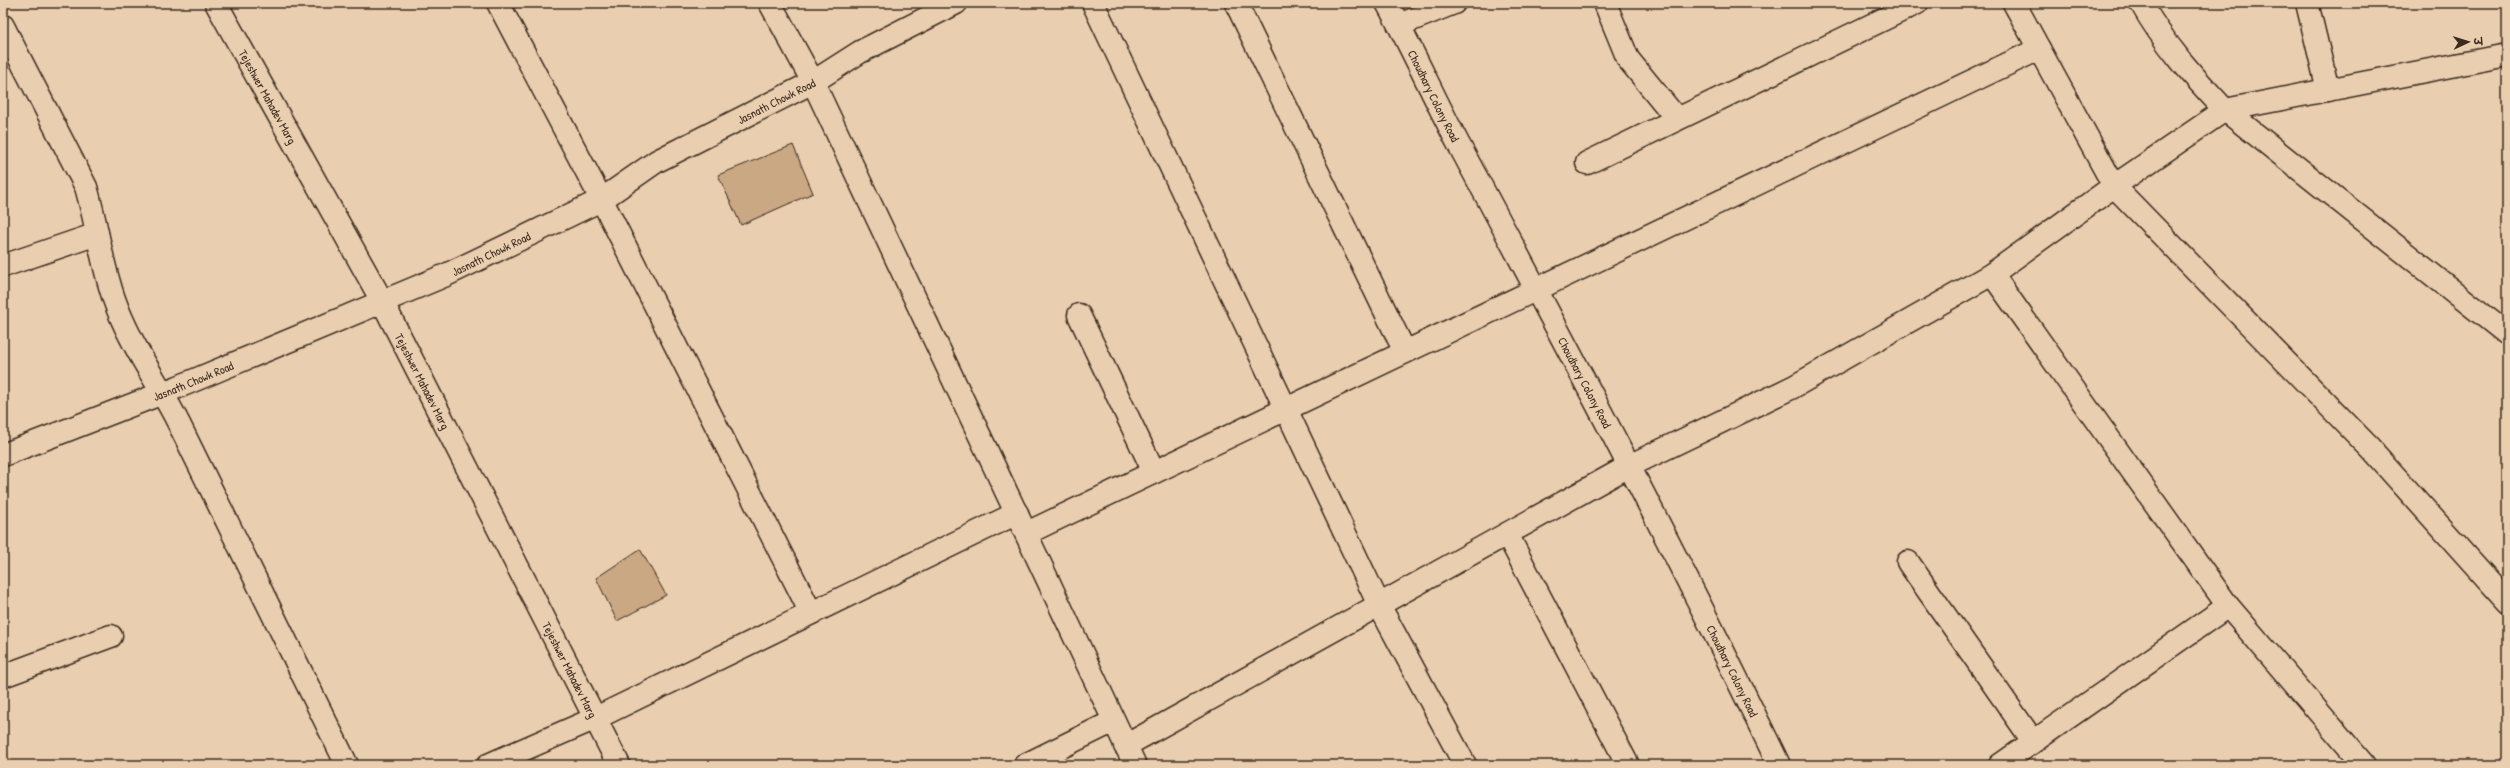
<svg xmlns="http://www.w3.org/2000/svg" width="2510" height="768" font-family="'Patrick Hand','Playpen Sans Deva',sans-serif">
	<style>
		.building { fill: #c9a883; stroke: #3b2a1e }
		.lines { fill: none; stroke-linecap: round; stroke-linejoin: round }
		.minor-casing { stroke: #3b2a1e; stroke-width: 25 }
		.minor { stroke: #e9cfb0; stroke-width: 22 }
		.labels { text-anchor: middle; dominant-baseline: central; stroke-width: 3.5; stroke-linejoin: round; paint-order: stroke }
		.street-label { font-size: 12px; fill: #3b2a1e; stroke: #e9cfb0 }
	</style>
	<rect width="100%" height="100%" fill="#e9cfb0"/>
	<filter id="ink" filterUnits="userSpaceOnUse"><feTurbulence type="fractalNoise" baseFrequency=".025" numOctaves="2"/><feDisplacementMap in="SourceGraphic" scale="8" xChannelSelector="R" yChannelSelector="G"/><feConvolveMatrix kernelMatrix="1 2 1 2 8 2 1 2 1" color-interpolation-filters="sRGB"/></filter>
	<g filter="url(#ink)">
		<!-- building -->
		<path class="building" d="M793,145L813,193L741,225L718,175Z
			M640,549L666,595L617,621L596,578Z"/>
		<g class="lines">
			<defs>
				<g id="minor">
					<path id="s1" d="M216,3L382,301L619,765"/>
					<path d="M498,3L609,214L811,613"/>
					<path d="M770,3L813,82L1135,765"/>
					<path d="M1093,3L1379,605L1465,765"/>
					<path d="M1236,3L1405,352"/>
					<path id="s2" d="M1387,3C1413,50 1434,98 1459,145C1569,350 1678,555 1779,765"/>
					<path d="M1605,3L1628,59L1677,119"/>
					<path d="M2014,3L2114,186L2370,448L2507,601"/>
					<path d="M2141,3C2164,44 2193,76 2225,110L2507,334"/>
					<path d="M2307,3L2328,90"/>
					<path d="M1399,25L1454,3"/>
					<path d="M3,26L86,187C97,224 101,262 114,299C130,345 159,383 180,426C236,539 291,652 347,765"/>
					<path d="M1587,163L1917,3"/>
					<path d="M3,266L97,234"/>
					<path d="M1992,274L2228,606L2364,765"/>
					<path d="M1079,315L1154,472"/>
					<path id="s3" d="M3,455L178,387L446,275L601,200L657,161L813,82L860,52L956,3"/>
					<path d="M1027,533L2039,49"/>
					<path d="M1507,534L1628,765"/>
					<path d="M1908,562L2033,741"/>
					<path d="M3,676L111,636"/>
					<path d="M1125,746L1629,466L1793,387L1992,274L2114,186L2225,110L2507,55"/>
					<path d="M488,765L596,718L1017,513"/>
					<path d="M1025,765L1114,721"/>
					<path d="M2000,765L2228,606"/>
				</g>
			</defs>
			<!-- minor casing -->
			<use href="#minor" class="minor-casing"/>
			<!-- minor -->
			<use href="#minor" class="minor"/>
		</g>
	</g>
	<g class="labels">
		<!-- street labels -->
		<g class="street-label">
			<text stroke="none"><textPath href="#s1" startOffset="107">Tejeshwer Mahadev Marg</textPath></text>
			<text stroke="none"><textPath href="#s2" startOffset="104">Choudhary Colony Road</textPath></text>
			<text stroke="none"><textPath href="#s3" startOffset="852">Jasnath Chowk Road</textPath></text>
			<text stroke="none"><textPath href="#s3" startOffset="528">Jasnath Chowk Road</textPath></text>
			<text stroke="none"><textPath href="#s3" startOffset="204">Jasnath Chowk Road</textPath></text>
			<text stroke="none"><textPath href="#s1" startOffset="431">Tejeshwer Mahadev Marg</textPath></text>
			<text stroke="none"><textPath href="#s2" startOffset="428">Choudhary Colony Road</textPath></text>
			<text stroke="none"><textPath href="#s1" startOffset="755">Tejeshwer Mahadev Marg</textPath></text>
			<text stroke="none"><textPath href="#s2" startOffset="752">Choudhary Colony Road</textPath></text>
		</g>
	</g>
	<!-- margin -->
	<rect width="2510" height="768" fill="none" stroke="#e9cfb0" stroke-width="16"/>
	<rect x="8" y="8" width="2494" height="752" fill="none" stroke="#3b2a1e" stroke-width="1.5" filter="url(#ink)"/>
	<!-- north arrow -->
	<g transform="translate(2468 42) rotate(86)" stroke="#e9cfb0" stroke-width="3" paint-order="stroke">
	<path d="M0-3L7 15L0 10L-7 15Z" fill="#3b2a1e"/>
	<text y="-6" font-size="11" font-weight="bold" text-anchor="middle" fill="#3b2a1e">उ</text>
	</g>
</svg>
